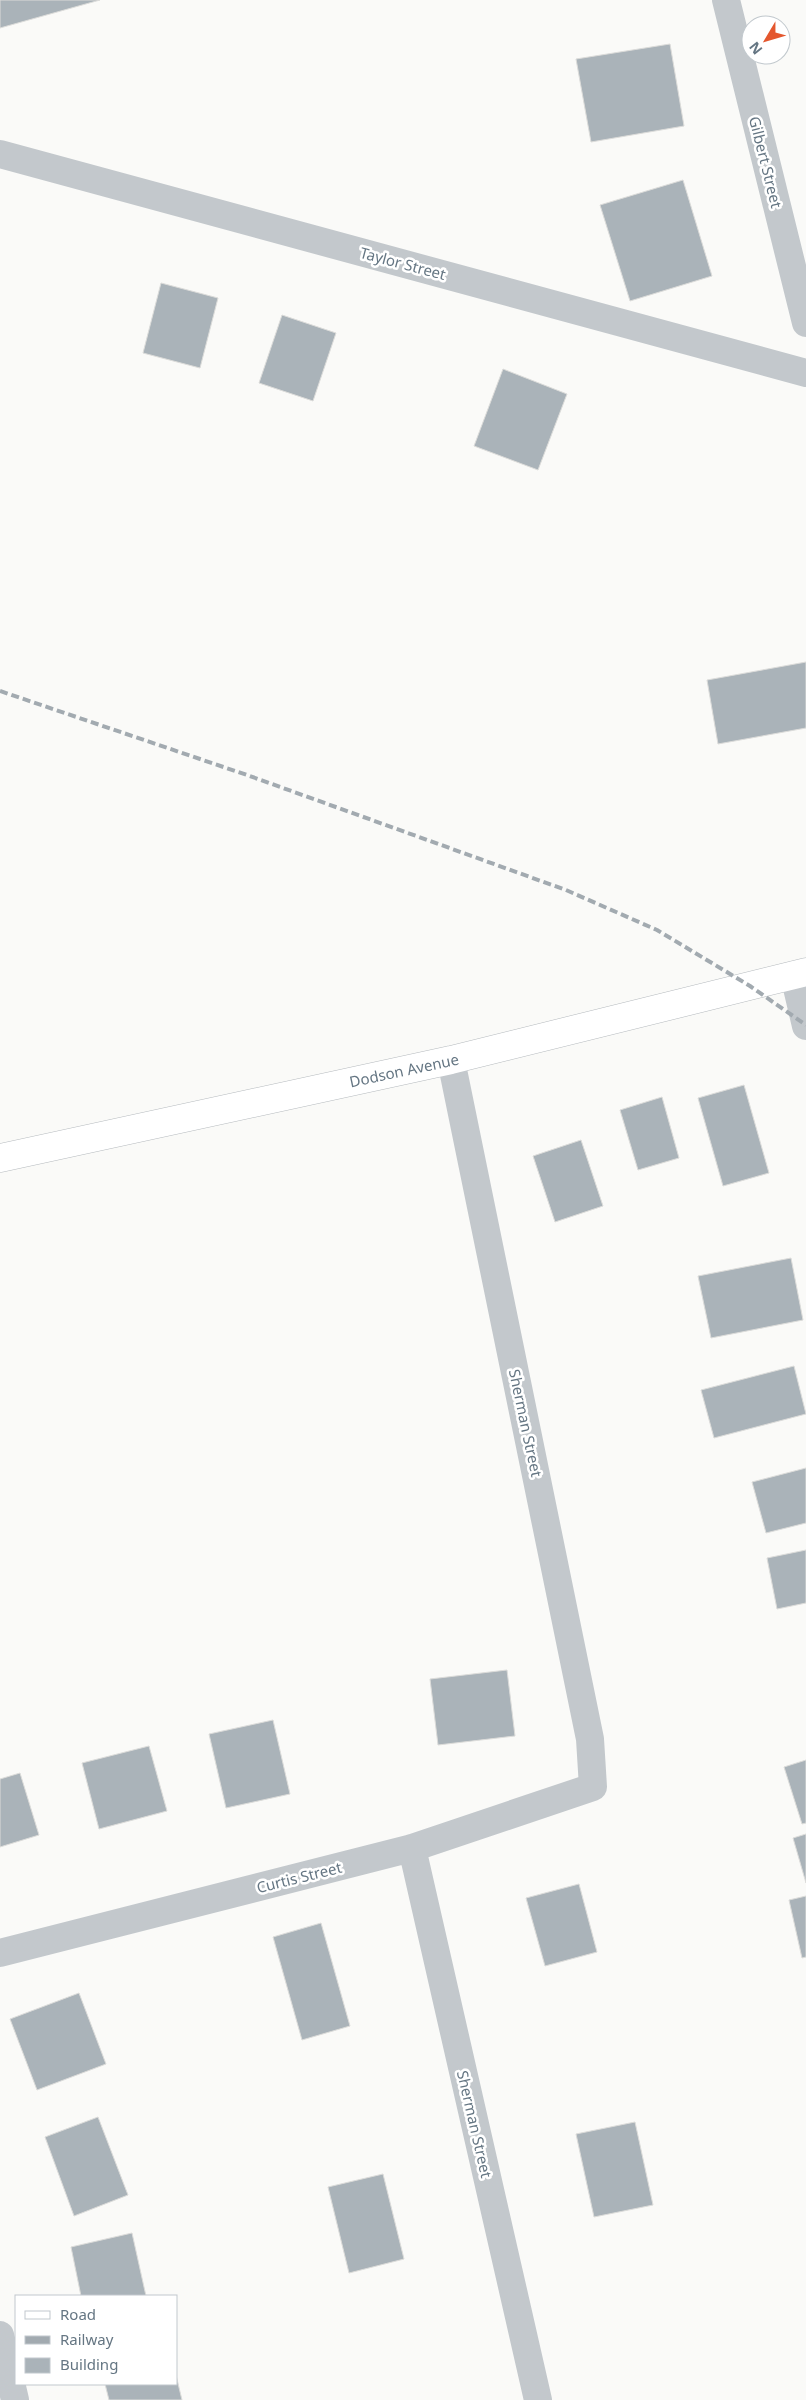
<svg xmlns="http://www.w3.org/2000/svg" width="806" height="2400" font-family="'Noto Sans',sans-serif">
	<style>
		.building { fill: #aab3b9; stroke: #dcdcda }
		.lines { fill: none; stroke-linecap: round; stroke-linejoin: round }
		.major-casing { stroke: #b5babe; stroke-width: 29 }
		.minor { stroke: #c3c8cc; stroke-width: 28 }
		.major { stroke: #fff; stroke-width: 28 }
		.rail { stroke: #a2aab0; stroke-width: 4; stroke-dasharray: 8 4; stroke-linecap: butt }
		.labels { text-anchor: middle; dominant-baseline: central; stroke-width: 5; stroke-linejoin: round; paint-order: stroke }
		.street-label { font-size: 15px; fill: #657683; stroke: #fff }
	</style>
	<rect width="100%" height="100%" fill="#fafaf8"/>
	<!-- building -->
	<path class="building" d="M0,0H100L0,28Z
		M670,44L684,126L591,142L576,59Z
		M683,180L712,276L630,301L600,205Z
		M161,283L218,298L200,368L143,353Z
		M282,315L336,333L313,401L259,383Z
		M503,369L567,394L538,470L474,446Z
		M806,662V728L718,744L707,680Z
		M744,1085L769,1173L723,1186L698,1098Z
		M662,1097L679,1158L638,1170L620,1110Z
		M581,1140L603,1206L555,1222L533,1156Z
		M791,1258L803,1320L711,1338L698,1276Z
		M794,1366L806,1414L714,1438L701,1390Z
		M806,1468V1523L766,1533L752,1482Z
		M806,1550V1603L777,1609L767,1558Z
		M507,1670L515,1736L438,1745L430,1679Z
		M273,1720L290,1794L226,1808L209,1734Z
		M149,1746L167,1811L99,1829L82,1763Z
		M806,1760V1823L802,1824L784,1767Z
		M20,1773L39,1835L0,1847V1779Z
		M806,1834V1883L793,1838Z
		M579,1884L597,1952L545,1966L526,1898Z
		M806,1896V1957L802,1958L789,1900Z
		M321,1923L350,2026L302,2040L273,1937Z
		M79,1993L106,2064L37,2090L10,2019Z
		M98,2117L128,2195L74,2216L45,2137Z
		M635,2122L653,2205L594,2217L576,2134Z
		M383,2174L404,2259L349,2273L328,2187Z
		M132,2233L146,2296H81L71,2247Z
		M176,2375L182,2400H109L105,2384H176Z"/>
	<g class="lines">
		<defs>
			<path id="major" d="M0,1158L451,1060L806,972"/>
		</defs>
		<!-- major casing -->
		<use href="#major" class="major-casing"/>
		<!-- minor -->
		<path class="minor" d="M726,0L806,323
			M0,154L806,373
			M794,975L806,1026
			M412,1848L538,2400
			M0,1953L412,1848L593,1787L590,1739L451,1060
			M0,2335L15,2400"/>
		<!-- major -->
		<use href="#major" class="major"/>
		<!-- rail -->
		<path class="rail" d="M0,691L247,775L566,890L657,930L750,986L806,1025"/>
	</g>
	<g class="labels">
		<!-- street labels -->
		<g class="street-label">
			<text transform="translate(766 162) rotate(76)">Gilbert Street</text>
			<text transform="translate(403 263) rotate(15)">Taylor Street</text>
			<text transform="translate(404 1070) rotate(-12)">Dodson Avenue</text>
			<text transform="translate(526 1423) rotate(78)">Sherman Street</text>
			<text transform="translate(299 1877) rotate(-14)">Curtis Street</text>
			<text transform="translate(475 2124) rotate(77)">Sherman Street</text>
		</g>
	</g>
	<!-- legend -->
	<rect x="15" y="2295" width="162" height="90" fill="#ffffff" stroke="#c1c8cd"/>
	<rect x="25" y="2311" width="25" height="8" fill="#ffffff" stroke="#c1c8cd"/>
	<text x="60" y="2320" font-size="15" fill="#657683">Road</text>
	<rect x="25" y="2336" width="25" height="8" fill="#a2aab0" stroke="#c1c8cd"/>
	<text x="60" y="2345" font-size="15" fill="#657683">Railway</text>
	<rect x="25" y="2358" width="25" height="15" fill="#aab3b9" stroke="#c1c8cd"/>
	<text x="60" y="2370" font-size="15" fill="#657683">Building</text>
	<!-- north arrow -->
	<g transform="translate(766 40) rotate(232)"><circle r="24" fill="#ffffff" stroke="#c1c8cd"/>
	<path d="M0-4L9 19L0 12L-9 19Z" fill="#e4572e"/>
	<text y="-8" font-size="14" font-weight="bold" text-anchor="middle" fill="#657683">N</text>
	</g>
</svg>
